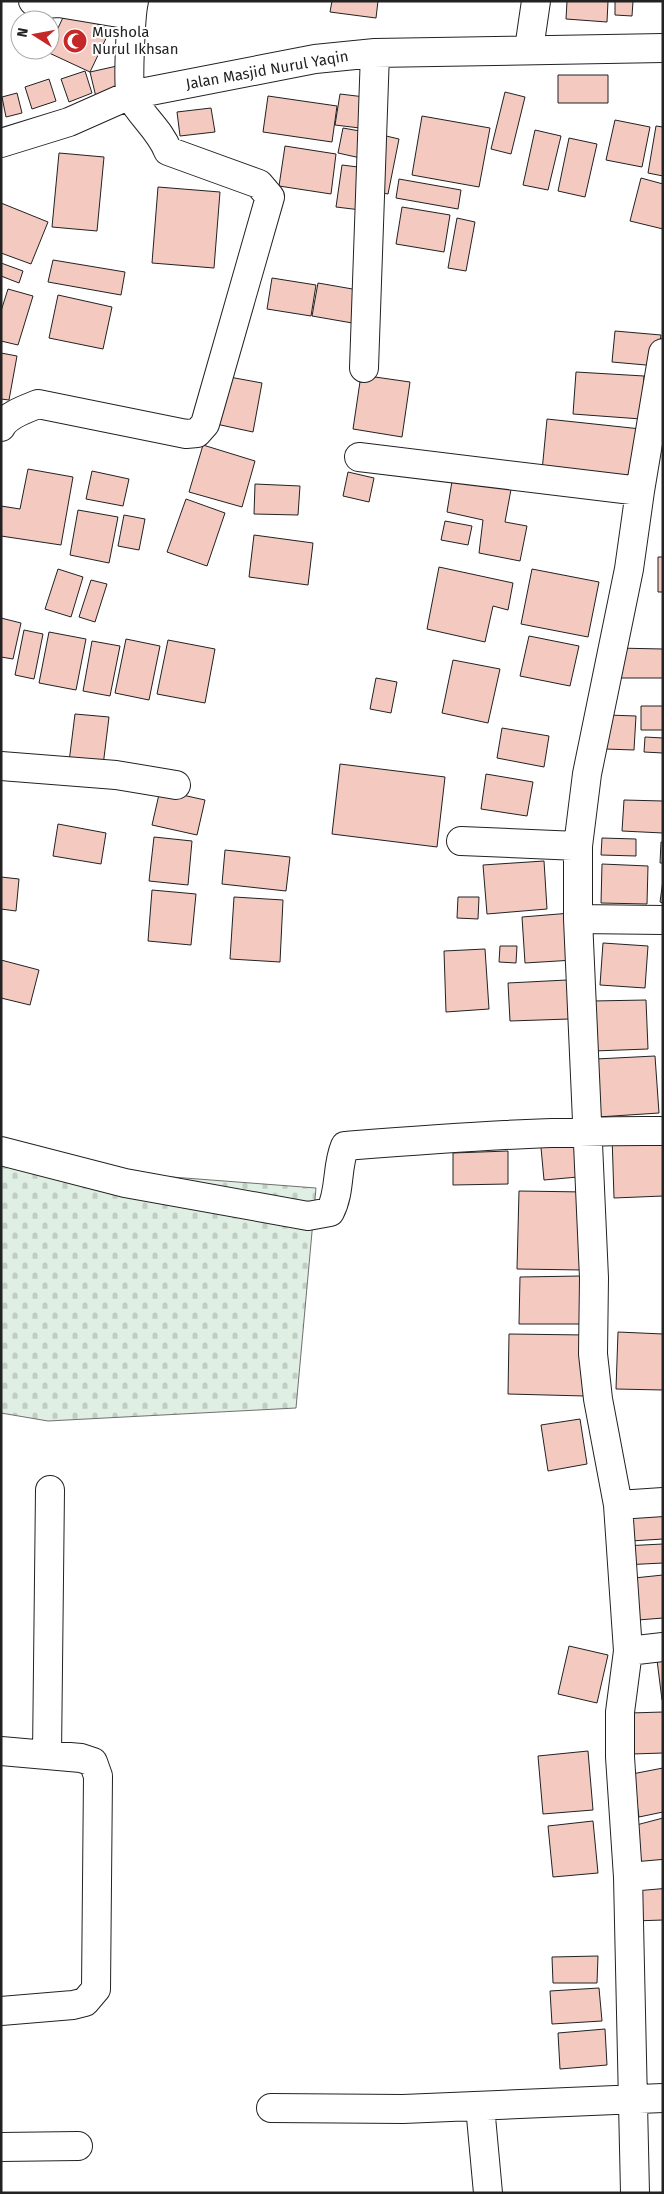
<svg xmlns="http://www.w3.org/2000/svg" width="664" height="2194" font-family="'Fira Sans',sans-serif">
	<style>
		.cemetery { fill: url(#cemetery-stones); stroke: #6f6f6f }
		.building { fill: #f3c9c0; stroke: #222 }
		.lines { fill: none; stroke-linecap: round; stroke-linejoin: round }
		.street-casing { stroke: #222; stroke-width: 30 }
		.street { stroke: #fff; stroke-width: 28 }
		.labels { text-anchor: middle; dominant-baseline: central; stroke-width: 4; stroke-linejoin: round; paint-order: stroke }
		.poi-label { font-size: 15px; fill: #222; stroke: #fff; text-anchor: start }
		.street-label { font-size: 15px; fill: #222; stroke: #fff }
	</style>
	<defs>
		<pattern id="cemetery-stones" width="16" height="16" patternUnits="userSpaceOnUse" patternTransform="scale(1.25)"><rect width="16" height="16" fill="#e0efe3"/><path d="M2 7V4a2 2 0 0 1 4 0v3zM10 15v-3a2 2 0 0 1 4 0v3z" fill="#c0cdc2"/></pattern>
	</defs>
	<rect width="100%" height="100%" fill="#fff"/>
	<!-- cemetery -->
	<path class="cemetery" d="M1,1164L316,1188L296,1408L48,1421L1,1413Z"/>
	<!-- building -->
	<path class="building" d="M332,1H378L376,18L330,12Z
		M567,1H608L607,22L566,19Z
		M615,1H633L632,16L615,15Z
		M67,9L110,30L90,72L47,52L50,50V45Z
		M117,66L123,91L96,97L90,72Z
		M85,71L92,93L69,102L61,79Z
		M558,75H608V103H558Z
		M49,79L56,101L32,109L25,87Z
		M505,92L525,97L511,154L491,149Z
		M17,93L22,113L6,117L2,97Z
		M340,94L373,98L368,129L335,125Z
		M268,96L337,106L332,142L263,132Z
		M211,108L215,132L180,136L177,112Z
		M422,116L490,128L479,187L412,175Z
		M615,120L650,127L642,167L606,160Z
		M656,126L663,127V176L648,173Z
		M343,128L371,133L365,159L338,153Z
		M535,130L561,136L548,190L523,185Z
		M382,135L399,139L388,194L371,191Z
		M569,138L597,144L585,197L558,191Z
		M285,146L336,154L331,194L279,186Z
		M59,153L104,157L97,231L52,227Z
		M342,165L366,168L361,210L336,207Z
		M641,178L663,184V229L630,221Z
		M399,179L461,190L458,209L396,198Z
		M158,187L220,192L214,268L152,263Z
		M1,203L48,222L31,264L1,253Z
		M402,207L450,215L444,252L396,244Z
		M457,218L475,222L466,271L448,268Z
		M53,260L125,272L121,295L48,282Z
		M1,263L23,271L19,283L1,276Z
		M272,278L316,285L311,316L267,309Z
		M318,283L364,291L358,324L312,316Z
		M8,289L33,296L18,345L1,341V311Z
		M58,295L112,307L103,349L49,338Z
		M615,331L661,335L657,366L612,362Z
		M1,353L17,356L9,400L1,399Z
		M576,372L644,376L641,419L573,414Z
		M361,375L410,382L402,437L353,429Z
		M224,376L262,383L253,432L216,424Z
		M547,419L641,429L634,482L542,471Z
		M203,445L255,461L242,507L189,492Z
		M28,469L73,477L61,545L1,536V506L20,509Z
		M92,471L129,479L123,506L86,499Z
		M348,472L374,478L369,502L343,496Z
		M453,475L512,484L505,522L527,526L520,561L479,553L483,520L447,512Z
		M255,484L300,486L298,515L254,514Z
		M186,499L225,513L207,566L167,552Z
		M78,510L118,517L109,563L70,555Z
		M124,515L145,519L139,550L118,546Z
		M445,521L472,526L468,545L441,540Z
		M254,535L313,543L308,585L249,577Z
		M658,557H663V592H658Z
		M439,567L513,583L508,610L493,606L485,642L427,629Z
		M58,569L83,577L71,617L45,609Z
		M532,569L599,582L588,637L521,624Z
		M91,580L107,584L95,622L79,617Z
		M1,618L21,623L13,659L1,657Z
		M24,630L43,634L34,679L15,675Z
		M49,632L86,639L76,690L39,683Z
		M529,636L579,646L570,686L520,676Z
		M126,639L160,646L149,700L115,693Z
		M168,640L215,649L205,703L157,694Z
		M92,641L120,646L110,696L83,691Z
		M616,648L663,649V678H616Z
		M453,660L500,669L488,723L442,713Z
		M376,678L397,682L391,713L370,709Z
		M641,706H663V730H641Z
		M75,714L109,717L103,766L69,762Z
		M607,715L636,716L634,750L605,749Z
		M502,728L549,736L544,767L497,758Z
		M645,737L663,738V753L644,752Z
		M340,764L445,777L437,847L332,834Z
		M486,774L533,782L527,816L481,809Z
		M160,790L205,800L197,835L152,825Z
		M624,800L663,801V833L622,831Z
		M58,824L106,833L101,864L53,856Z
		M154,837L192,841L188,885L149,881Z
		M602,838L636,839V856L601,855Z
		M661,842H663V863H660Z
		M225,850L290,857L286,891L222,884Z
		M544,861L547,909L487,914L483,865Z
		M602,864L648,866L647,904L601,903Z
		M1,877L19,879L16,911L1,909Z
		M663,880V903L660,902Z
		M152,890L196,894L191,945L148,941Z
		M234,897L283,900L280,962L230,959Z
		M458,897H479L478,919L457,918Z
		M571,913L574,960L525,963L522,917Z
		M603,943L648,946L645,988L600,985Z
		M500,946H517L516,963L499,962Z
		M485,949L489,1009L446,1012L444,951Z
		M1,960L39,970L30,1005L1,998Z
		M567,980L569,1019L510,1021L508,983Z
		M646,1000L648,1049L594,1051L593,1001Z
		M655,1056L659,1113L598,1117L596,1059Z
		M575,1134L578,1177L544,1180L540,1137Z
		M663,1134V1196L614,1198L612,1136Z
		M508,1151V1184L453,1185V1153Z
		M519,1191L585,1192L583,1270L517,1269Z
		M581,1276L580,1324H519L520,1277Z
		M618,1332L663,1334V1390L616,1389Z
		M509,1334L586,1335L585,1396L508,1394Z
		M580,1419L587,1464L548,1471L541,1425Z
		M663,1504V1539L631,1541L630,1505Z
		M663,1544V1563L623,1565V1546Z
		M663,1575V1618L638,1620L634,1578Z
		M569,1646L608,1655L597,1703L558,1694Z
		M663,1659V1700H662L657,1660Z
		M663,1712V1753L632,1754L630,1713Z
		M588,1751L593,1810L543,1814L538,1756Z
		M663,1768V1812L639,1817L632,1774Z
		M663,1818V1868L637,1874L625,1828Z
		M593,1821L598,1873L553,1877L548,1826Z
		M663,1880V1920L634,1921L632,1882Z
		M598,1956L597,1983H553L552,1957Z
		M599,1988L602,2021L552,2024L550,1991Z
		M605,2029L607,2065L560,2069L558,2033Z"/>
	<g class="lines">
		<defs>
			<path id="street" d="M33,1L44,4L59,3L131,15
				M529,49L536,1
				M1,143L69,122L130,95L315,59L375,53L663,48
				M364,368L375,53
				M1,427C7,415 26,409 38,404L186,434L197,433L205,424L270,197L259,184L168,151C160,130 141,116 131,97C127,88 131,13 134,1
				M359,457L640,491
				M1,766L116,775L176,785
				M461,841L578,846
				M578,919L663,920
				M1,1151L125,1183L308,1216L330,1212C341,1191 336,1167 345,1146C451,1138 556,1130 663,1131
				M618,1505L663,1502
				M628,1651L663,1647
				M1,1751L81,1758L93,1762L98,1776L96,1989L85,2002L73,2005L1,2011
				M47,1755L50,1490
				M628,1877L663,1874
				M480,2106L488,2193
				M271,2108L403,2109L663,2098
				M1,2147L78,2146
				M635,2193L628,1877L620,1757V1712L628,1651L618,1505L598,1399L593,1354L594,1278L578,919V846L587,774L629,569L640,491L663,353"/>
		</defs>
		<!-- street casing -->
		<use href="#street" class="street-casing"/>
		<!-- street -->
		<use href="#street" class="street"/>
	</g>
	<!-- icons -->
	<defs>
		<symbol id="mosque-disc" viewBox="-11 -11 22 22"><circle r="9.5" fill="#c62828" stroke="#fff"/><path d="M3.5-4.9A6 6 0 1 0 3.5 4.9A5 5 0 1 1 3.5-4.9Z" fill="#fff"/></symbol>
	</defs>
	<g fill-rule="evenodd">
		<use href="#mosque-disc" x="61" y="27" width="28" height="28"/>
	</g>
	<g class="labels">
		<!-- poi labels -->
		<g class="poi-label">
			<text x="92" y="32">Mushola<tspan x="92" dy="17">Nurul Ikhsan</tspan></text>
		</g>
		<!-- street labels -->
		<g class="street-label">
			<text transform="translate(267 70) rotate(-10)">Jalan Masjid Nurul Yaqin</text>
		</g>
	</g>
	<!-- border -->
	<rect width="664" height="2194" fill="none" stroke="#222222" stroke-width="5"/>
	<!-- north arrow -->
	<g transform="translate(35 35) rotate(281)"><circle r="24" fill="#ffffff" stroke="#a7a7a7"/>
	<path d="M0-4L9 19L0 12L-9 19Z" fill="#c62828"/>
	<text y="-8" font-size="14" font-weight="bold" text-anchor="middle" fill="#222222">N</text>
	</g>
</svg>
